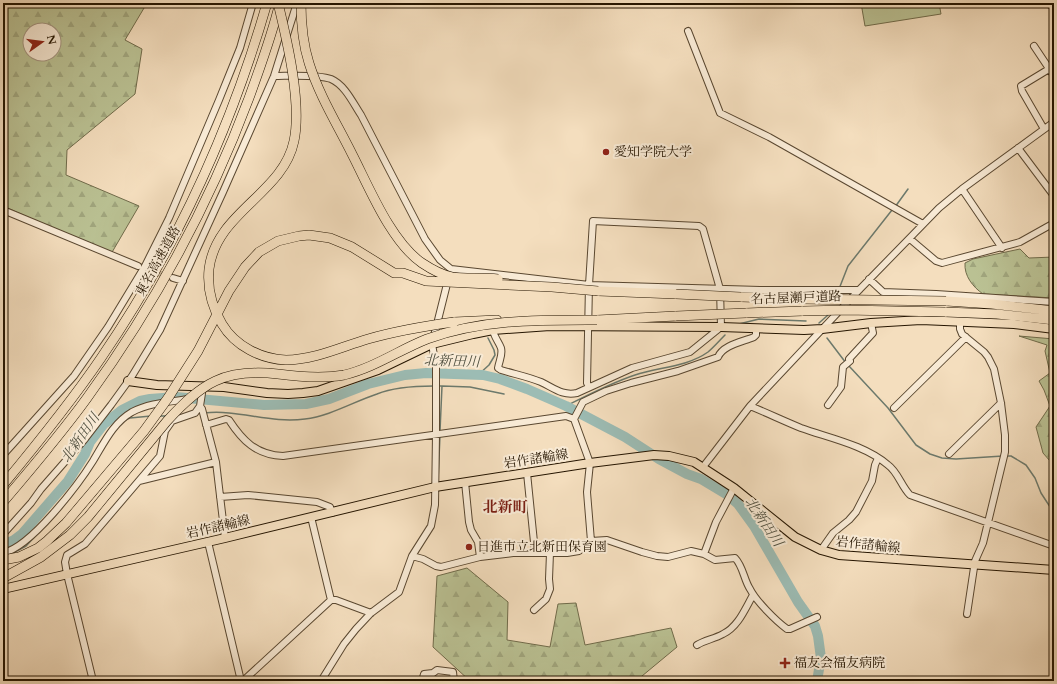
<svg xmlns="http://www.w3.org/2000/svg" width="1057" height="684" font-family="Cardo,'Noto Serif JP',serif">
	<style>
		.green { fill: #bac193; stroke: #706b4a }
		.forest { fill: url(#forest-firs); stroke: #706b4a; fill-rule: evenodd }
		.lines { fill: none; stroke-linecap: round; stroke-linejoin: round }
		.stream { stroke: #6c796c; stroke-width: 1.5 }
		.river { stroke: #9cbcb4; stroke-width: 10 }
		.minor-tunnel { stroke: #cbb698; stroke-width: 6; stroke-dasharray: 6 3; stroke-linecap: butt }
		.minor-casing { stroke: #594730; stroke-width: 8 }
		.major-casing { stroke: #251500; stroke-width: 10 }
		.highway-casing { stroke: #251500; stroke-width: 10 }
		.minor { stroke: #f8ead5; stroke-width: 6 }
		.major { stroke: #f4debe; stroke-width: 8 }
		.highway { stroke: #f4debe; stroke-width: 9 }
		.highway-bridge-casing { stroke: #251500; stroke-width: 10; stroke-linecap: butt }
		.highway-bridge { stroke: #f4debe; stroke-width: 9 }
		.poi-dot { fill: #8f2418; stroke: #f8ead5; stroke-width: 1.5 }
		.labels { text-anchor: middle; dominant-baseline: central; stroke-width: 4; stroke-linejoin: round; paint-order: stroke }
		.poi-label { font-size: 13px; fill: #251500; stroke: #f8ead5; text-anchor: start }
		.street-label { font-size: 13px; fill: #251500; stroke: #f8ead5 }
		.water-label { font-size: 14px; font-style: italic; fill: #4f4f3f; stroke: #f8ead5 }
		.quarter-label { font-size: 15px; font-weight: bold; fill: #7a1f14; stroke: #f8ead5 }
	</style>
	<defs>
		<pattern id="forest-firs" width="22" height="20" patternUnits="userSpaceOnUse"><rect width="22" height="20" fill="#bac193"/><path d="M5 1l3.5 6h-7zM16 11l3.5 6h-7z" fill="#a0a57d"/></pattern>
	</defs>
	<rect width="100%" height="100%" fill="#f4debe"/>
	<filter id="stains"><feTurbulence type="fractalNoise" baseFrequency=".005" numOctaves="4"/><feColorMatrix values="0 0 0 0 .2 0 0 0 0 .09 0 0 0 0 .02 0 0 0 .5 -.17"/></filter>
	<radialGradient id="worn" r=".72"><stop offset=".6" stop-color="#630" stop-opacity="0"/><stop offset="1" stop-color="#630" stop-opacity=".3"/></radialGradient>
	<!-- green -->
	<path class="green" d="M861,3H939L941,14L865,26Z"/>
	<!-- forest -->
	<path class="forest" d="M3,3H147L125,40L142,49L135,94L67,150L66,175L139,206L111,254L3,206V199L7,186L3,185ZM30,30H54V54H30Z
		M1020,249L1029,258L1054,257V298L983,294C973,287 964,276 965,263L973,259Z
		M1019,336L1054,339V460L1050,461L1043,453L1036,427L1050,406L1044,390L1039,381L1050,373L1045,351L1047,345Z
		M467,568L508,602L507,640L550,647L558,604L576,603L585,645L671,628L677,647L636,681H470L433,647L437,576Z"/>
	<g class="lines">
		<!-- stream -->
		<path class="stream" d="M895,207L908,189
			M839,289L848,266L892,210
			M819,323L828,315
			M739,324L759,319L806,321
			M827,338L846,363
			M849,366L888,408L916,445L930,454L942,458L956,459L1003,456
			M478,375L489,365L495,355L494,350L488,338
			M438,386H442L440,431
			M442,386L470,387L504,394
			M566,406C588,395 611,383 635,375C659,367 687,367 708,352C714,347 720,340 725,335
			M204,413C239,409 270,424 305,419C330,416 353,402 377,394C394,387 416,386 434,386
			M158,416H167
			M125,420L130,418L151,416
			M1006,456H1011L1026,465L1035,478L1041,493L1054,513
			M438,481L440,435
			M13,553L26,546L42,529"/>
		<!-- river -->
		<path class="river" d="M3,545L14,540L22,534L68,481L85,454L90,442L104,424L122,410L140,401L150,399L176,397L264,405L306,404L329,399L368,384L405,375L426,373L483,375L500,379L527,389L566,406L625,437L659,459L687,474L701,479L726,494L738,504L754,526L798,602L815,626L818,636L821,658L817,681"/>
		<!-- minor-tunnel -->
		<path class="minor-tunnel" d="M140,267L169,277"/>
		<defs>
			<path id="minor" d="M1044,3L1054,6
				M688,31L720,113L769,137L923,224
				M1034,46L1054,76
				M274,76C289,76 317,74 331,79C345,85 353,103 361,115L425,239L440,260L451,269L589,285L760,290H859
				M1044,129L1022,91L1021,86L1049,69
				M1018,148L1054,196
				M962,189L1002,248
				M3,210L138,266
				M910,239L936,261L942,263L1020,242L1054,223
				M173,278L183,281
				M869,279L883,292L936,294L1054,302
				M960,321V329L962,334L984,352L988,357L994,369L1001,403L1005,435V452L983,543L975,561L967,614
				M493,330C494,337 499,342 501,348C503,355 499,361 498,368L501,370C514,374 529,377 541,382C554,388 562,396 577,393L632,368L690,352L721,327L720,289L703,229L699,226L593,221L589,285L587,383L589,387
				M828,405L841,387L843,367L850,361L849,359L873,333L871,323
				M200,406L202,409L216,462L225,538
				M750,406C767,413 784,421 801,428C829,438 865,445 888,465C898,472 901,486 910,495L1054,546
				M894,408L966,337
				M206,425L226,419L229,420C242,440 256,455 283,456L566,416L574,419
				M949,454L1001,403
				M3,455L74,376L108,327L145,266L169,218L219,100L240,48L253,3
				M703,467L750,406L859,290L939,208L962,189L1054,122
				M527,473L535,552
				M139,481L216,462
				M465,482L469,522L471,530L478,542L480,557
				M220,497L248,495L317,502L330,507L332,513
				M311,517L331,600
				M3,533L5,532L31,503L41,489L84,440L111,405L132,376L160,330L223,192L274,76L297,3
				M591,541L587,492L590,463L574,419L583,402L606,391L631,383L678,371L718,357C723,345 742,342 754,337L756,335V329
				M208,542L241,681
				M821,550L833,533L849,520L856,512L872,481L875,465L878,458
				M3,553C31,547 78,485 93,461C104,443 113,423 132,412C149,403 169,402 188,399
				M704,554L716,522L734,488
				M412,556L423,559L436,566L441,567L480,557L513,553H567L579,551L591,541L607,540L642,552L657,556L668,557L691,551L704,554L715,560L735,558C743,566 744,580 750,589C756,601 776,621 787,629H790L817,617
				M534,610L546,599L550,589L549,579L550,553
				M697,645C705,640 714,639 723,634C738,627 745,609 753,595
				M93,681L67,574L65,562L67,555L85,544L160,456L165,431L172,421L195,413L200,406L203,387
				M243,681L331,600H336L371,613
				M321,681L344,644L356,629L371,613L399,592L412,556L431,526L435,505L436,434V367L432,344L448,280
				M422,681L424,674L433,673L437,670L453,672L454,681"/>
			<path id="major" d="M128,381L157,385L224,387L267,393L288,394L303,393L318,391L378,370L432,344L473,334L493,330L550,326L721,327L804,330L822,329L871,323L921,320L1014,324L1054,329
				M3,589L225,538L435,487L590,463L654,455L669,456L694,462L734,488L795,537L821,550L839,555L1054,570"/>
			<path id="highway" d="M598,291L676,294
				M741,297L800,299
				M946,301L992,304L1054,311
				M945,312L997,314L1054,320
				M746,313L803,311
				M597,320L676,316
				M454,322L497,320
				M3,485C37,444 71,402 101,358C175,250 231,128 267,3
				M3,502C32,468 61,434 87,398C154,306 209,205 249,98C260,68 271,38 279,6"/>
		</defs>
		<!-- minor casing -->
		<use href="#minor" class="minor-casing"/>
		<!-- major casing -->
		<use href="#major" class="major-casing"/>
		<!-- highway casing -->
		<use href="#highway" class="highway-casing"/>
		<!-- minor -->
		<use href="#minor" class="minor"/>
		<!-- major -->
		<use href="#major" class="major"/>
		<!-- highway -->
		<use href="#highway" class="highway"/>
		<defs>
			<path id="highway-bridge" d="M278,3C287,40 302,103 294,141C283,194 216,212 209,269C207,289 212,307 222,324C235,346 261,359 286,360C314,360 341,347 368,339C396,331 425,326 454,322
				M301,3C301,23 303,44 309,63C319,95 337,124 352,154C369,187 391,242 422,263C431,269 442,275 452,277C466,279 482,277 498,279
				M676,294L741,297
				M800,299L946,301
				M803,311L846,310L945,312
				M676,316L746,313
				M3,560L19,557L38,548L47,541L66,523L144,431L168,398L198,351L229,291L245,267L259,252L278,241L299,236L309,235L330,238L352,247L394,273H403L426,281L552,287L598,291
				M3,578L41,557L70,535L88,517L167,421C202,383 224,368 278,374C300,377 322,379 344,375C374,368 399,350 427,339C482,319 539,320 597,320"/>
		</defs>
		<!-- highway-bridge casing -->
		<use href="#highway-bridge" class="highway-bridge-casing"/>
		<!-- highway-bridge -->
		<use href="#highway-bridge" class="highway-bridge"/>
	</g>
	<!-- markers -->
	<g class="poi-dot">
		<circle cx="606" cy="152" r="4"/>
		<circle cx="469" cy="547" r="4"/>
		<path d="M783 657h4v4h4v4h-4v4h-4v-4h-4v-4h4z"/>
	</g>
	<g class="labels">
		<!-- poi labels -->
		<g class="poi-label">
			<text x="614" y="152">愛知学院大学</text>
			<text x="477" y="547">日進市立北新田保育園</text>
			<text x="794" y="663">福友会福友病院</text>
		</g>
		<!-- street labels -->
		<g class="street-label">
			<text transform="translate(158 261) rotate(-61)">東名高速道路</text>
			<text transform="translate(796 298) rotate(-2)">名古屋瀬戸道路</text>
			<text transform="translate(536 459) rotate(-9)">岩作諸輪線</text>
			<text transform="translate(218 527) rotate(-13)">岩作諸輪線</text>
			<text transform="translate(868 545) rotate(6)">岩作諸輪線</text>
		</g>
		<!-- water labels -->
		<g class="water-label">
			<text transform="translate(452 361) rotate(2)">北新田川</text>
			<text transform="translate(80 438) rotate(-55)">北新田川</text>
			<text transform="translate(764 522) rotate(56)">北新田川</text>
		</g>
		<!-- quarter labels -->
		<g class="quarter-label">
			<text x="505" y="507">北新町</text>
		</g>
	</g>
	<!-- margin -->
	<rect width="1057" height="684" fill="none" stroke="#f4debe" stroke-width="16"/>
	<rect x="4" y="4" width="1049" height="676" fill="none" stroke="#251500" stroke-width="2"/>
	<rect x="8" y="8" width="1041" height="668" fill="none" stroke="#251500"/>
	<!-- north arrow -->
	<g transform="translate(42 42) rotate(76)"><circle r="19" fill="#f8ead5" stroke="#a49580"/>
	<path d="M0-3L7 15L0 10L-7 15Z" fill="#8f2418"/>
	<text y="-6" font-size="11" font-weight="bold" text-anchor="middle" fill="#251500">N</text>
	</g>
	<rect width="100%" height="100%" filter="url(#stains)"/>
	<rect width="100%" height="100%" fill="url(#worn)"/>
</svg>
